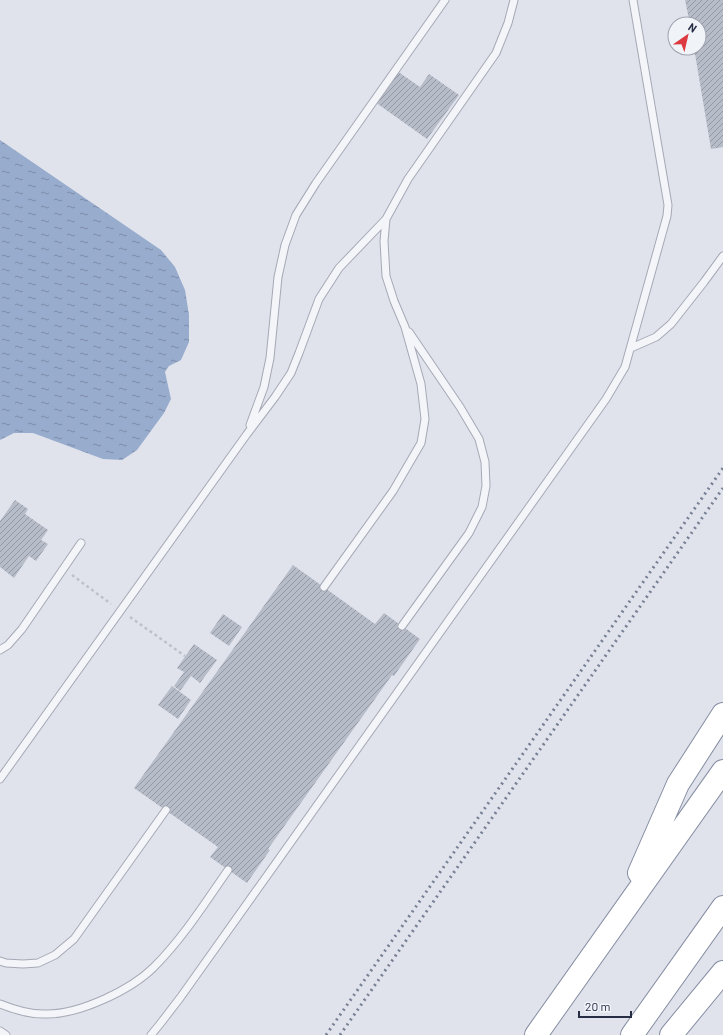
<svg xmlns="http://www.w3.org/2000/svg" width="723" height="1035" font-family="Barlow,sans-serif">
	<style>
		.water { fill: url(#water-ripples) }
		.building { fill: url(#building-hatch) }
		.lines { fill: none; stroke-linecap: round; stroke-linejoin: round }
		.service-casing { stroke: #a5a9b6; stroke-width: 9 }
		.motorway-casing { stroke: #868ea3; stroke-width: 24 }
		.path { stroke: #bfc1c9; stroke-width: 2.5; stroke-dasharray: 3 3; stroke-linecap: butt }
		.service { stroke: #f4f5f8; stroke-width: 7 }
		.motorway { stroke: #fff; stroke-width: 22 }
		.rail { stroke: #788096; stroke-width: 3; stroke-dasharray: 2 4; stroke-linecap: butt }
	</style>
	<defs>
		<pattern id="water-ripples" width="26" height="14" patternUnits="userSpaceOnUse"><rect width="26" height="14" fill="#98acce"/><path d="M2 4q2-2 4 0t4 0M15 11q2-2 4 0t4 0" fill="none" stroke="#7c8ca9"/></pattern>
		<pattern id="building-hatch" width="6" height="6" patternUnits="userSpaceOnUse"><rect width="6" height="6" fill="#b7bcc9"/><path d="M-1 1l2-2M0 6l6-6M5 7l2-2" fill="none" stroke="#9599a5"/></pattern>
	</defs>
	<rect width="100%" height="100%" fill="#e0e3eb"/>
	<!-- water -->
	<path class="water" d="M0,140L161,250L175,267L185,290L189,315V342L181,360L169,366L165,372L171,399L164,413L137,450L122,460L103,459L33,433H14L0,440Z"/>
	<!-- building -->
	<path class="building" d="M685,0H723V147L711,149L694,48H699V24H690Z
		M397,71L420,87L429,74L459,95L427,139L375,102Z
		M15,500L28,509L25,514L48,530L41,540L48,544L36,561L29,556L14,578L0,567V521Z
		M293,565L375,624L384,613L420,639L394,676L392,675L268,849L270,850L247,883L210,857L218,847L134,788Z
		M223,614L242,627L229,646L210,633Z
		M194,644L217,660L200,683L191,676L180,691L174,686L184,672L177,668Z
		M172,686L191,700L178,719L158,705Z"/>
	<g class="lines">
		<defs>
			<path id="service" d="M631,348L656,337L671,324L704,282L723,256
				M250,425L264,387L270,358L278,277L285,245L296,215L316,183L445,0
				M324,587L393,491L421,443L425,419L421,384L405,327L394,301L386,276L384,241L386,219L408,179L496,53L508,23L514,0
				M402,626L469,533L482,507L486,486L485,462L479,439L460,407L409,332
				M0,650L8,645L22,629L81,543
				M0,779L247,434L275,397L291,373L299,353L319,299L339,268L386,219
				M0,961L6,963L23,964L38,963L55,955L74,939L166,810
				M0,1004C15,1010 31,1015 47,1014C80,1014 131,990 154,967C183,938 205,903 228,870
				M0,1031L6,1035
				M151,1035L160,1024L180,998L606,399L625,367L667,216L668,205L633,0"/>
			<path id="motorway" d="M639,873L678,784L723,714
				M536,1035L723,771
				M632,1035L723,907
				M671,1035L723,972"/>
		</defs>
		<!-- service casing -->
		<use href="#service" class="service-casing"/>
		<!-- motorway casing -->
		<use href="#motorway" class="motorway-casing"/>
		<!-- path -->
		<path class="path" d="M72,575L111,604
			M130,617L185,656"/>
		<!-- service -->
		<use href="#service" class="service"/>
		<!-- motorway -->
		<use href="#motorway" class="motorway"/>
		<!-- rail -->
		<path class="rail" d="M326,1035L723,468
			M340,1035L723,488"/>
	</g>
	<!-- north arrow -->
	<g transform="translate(687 36) rotate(34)"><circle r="19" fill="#f0f3f8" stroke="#a0a4b0"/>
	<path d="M0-3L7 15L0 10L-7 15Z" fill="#dc3940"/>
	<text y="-6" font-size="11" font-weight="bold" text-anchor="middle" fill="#272e44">N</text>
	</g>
	<!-- scale -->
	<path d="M579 1011v6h52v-6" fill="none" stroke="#272e44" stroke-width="2"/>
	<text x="585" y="1011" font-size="12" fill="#272e44" stroke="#f0f3f8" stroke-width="3" paint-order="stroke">20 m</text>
</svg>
